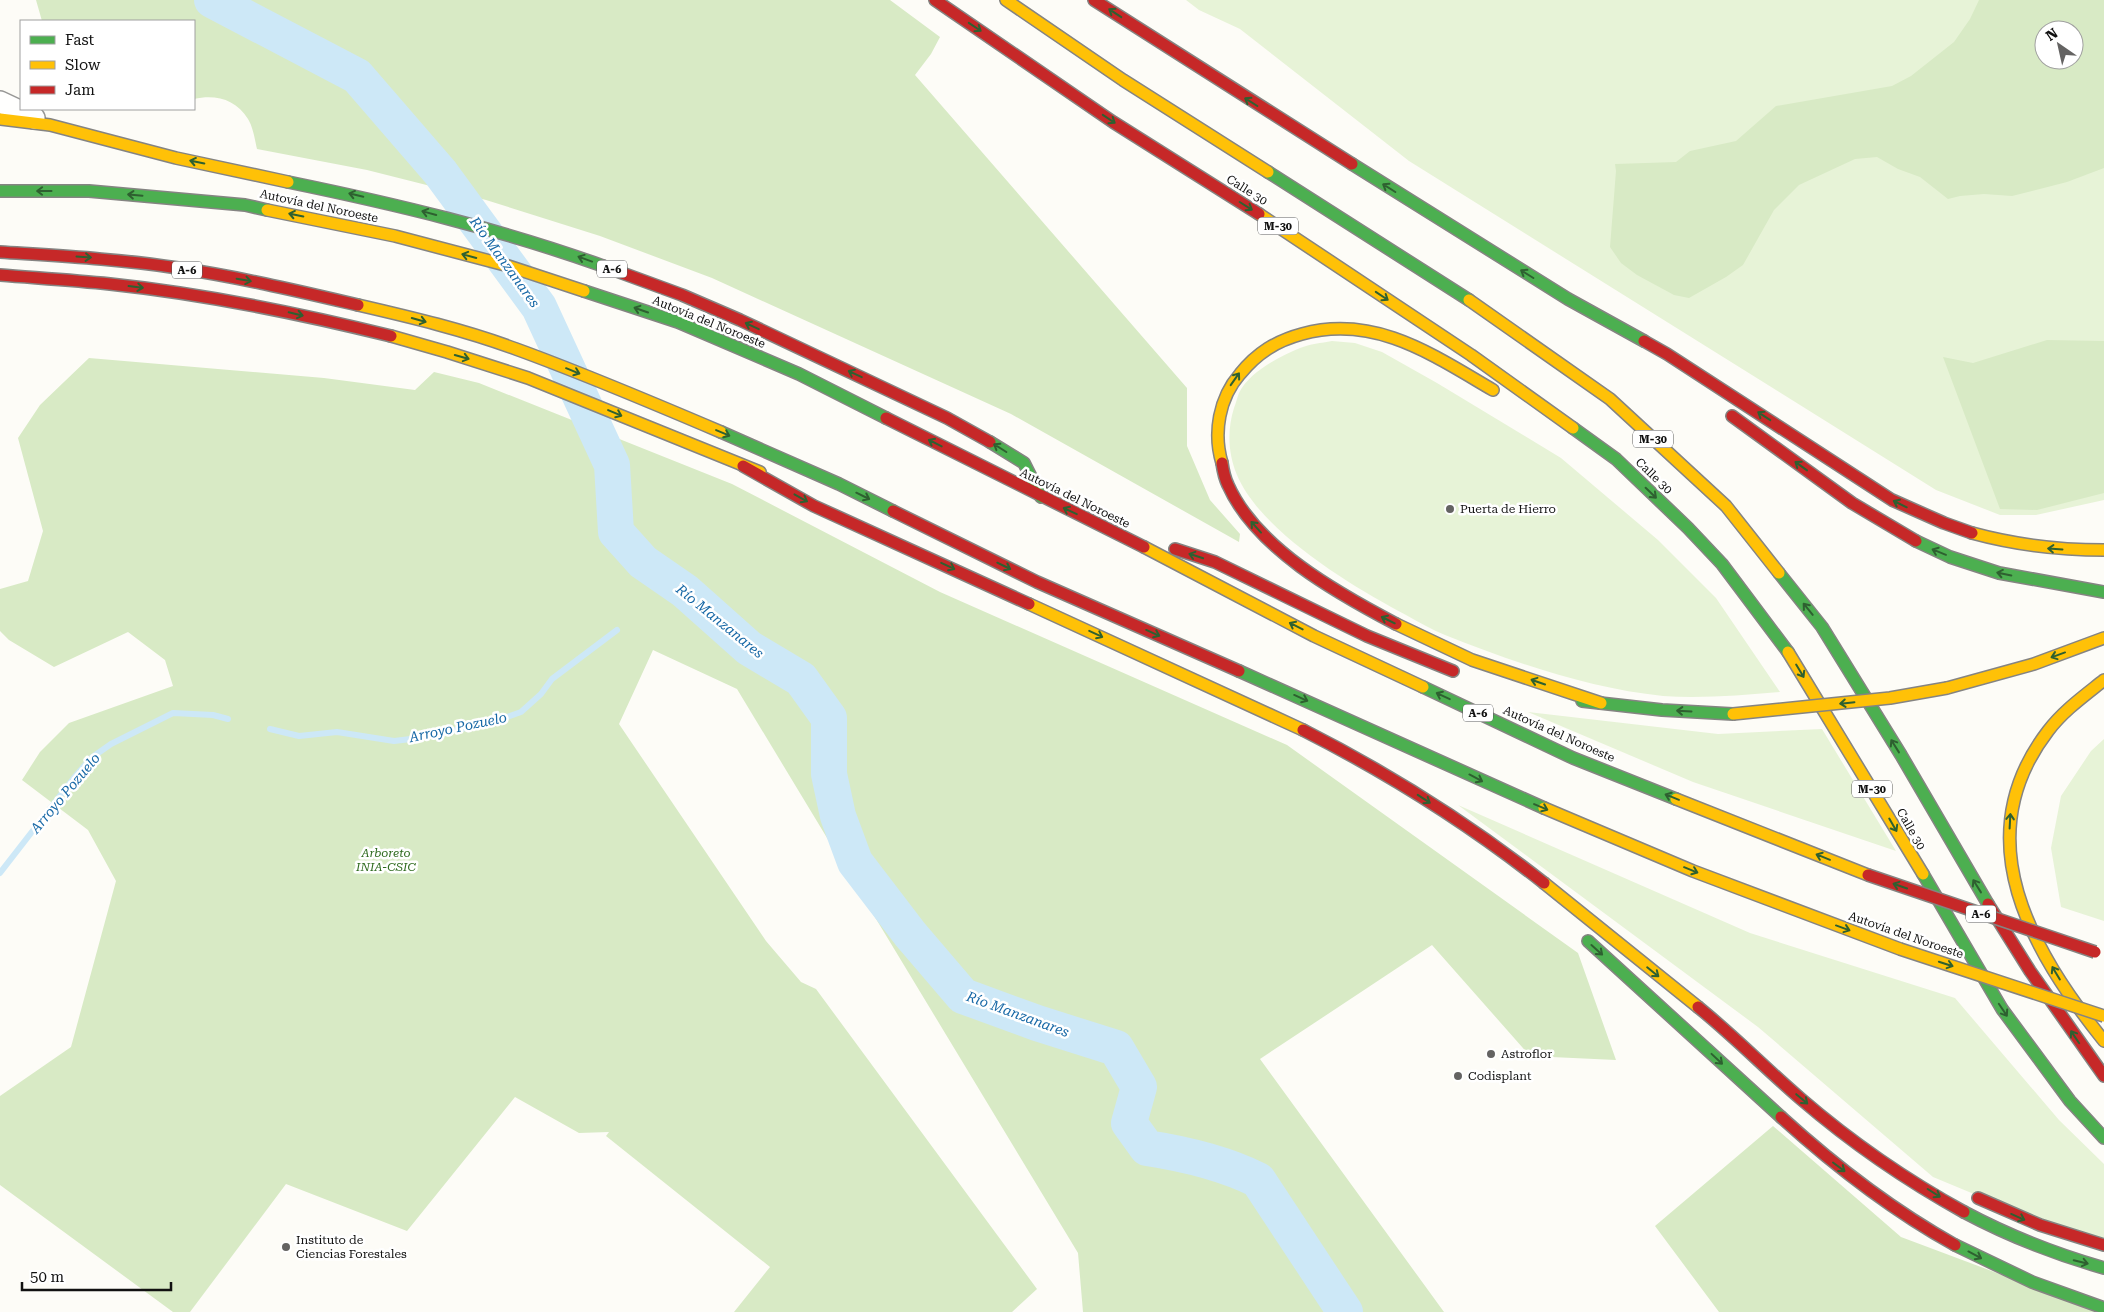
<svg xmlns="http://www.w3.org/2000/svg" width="2104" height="1312" font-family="'Roboto Serif',serif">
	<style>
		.green { fill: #e7f3d7; fill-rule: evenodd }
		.forest { fill: #d8eac5; fill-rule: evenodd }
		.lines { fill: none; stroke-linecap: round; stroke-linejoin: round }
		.stream { stroke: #cde8f7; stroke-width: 6 }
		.river { stroke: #cde8f7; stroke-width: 36 }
		.street-casing { stroke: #979795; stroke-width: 24 }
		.fast-casing { stroke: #858482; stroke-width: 14 }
		.slow-casing { stroke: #858482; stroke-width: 14 }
		.jam-casing { stroke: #858482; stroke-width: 14 }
		.street { stroke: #fffffe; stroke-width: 21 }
		.fast { stroke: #4caf50; stroke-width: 11 }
		.slow { stroke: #ffc107; stroke-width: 11 }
		.jam { stroke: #c62828; stroke-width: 11 }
		.slow-bridge-casing { stroke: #858482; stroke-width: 14; stroke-linecap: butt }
		.jam-bridge-casing { stroke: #858482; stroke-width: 14; stroke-linecap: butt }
		.slow-bridge { stroke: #ffc107; stroke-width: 11 }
		.jam-bridge { stroke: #c62828; stroke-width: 11 }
		.oneway { stroke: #2e6030 }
		.poi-dot { fill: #646362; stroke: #fff; stroke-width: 2 }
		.labels { text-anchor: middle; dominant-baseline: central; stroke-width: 5; stroke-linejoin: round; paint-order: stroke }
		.shield { fill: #fff; stroke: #585858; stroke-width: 1 }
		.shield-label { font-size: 11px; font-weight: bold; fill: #111 }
		.street-label { font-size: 12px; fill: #111; stroke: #fff }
		.poi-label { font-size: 12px; fill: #111; stroke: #fff; text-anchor: start }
		.park-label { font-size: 12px; font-style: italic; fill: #2f6b1f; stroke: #fff }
		.water-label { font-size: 14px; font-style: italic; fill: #1768a6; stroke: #fff }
	</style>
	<rect width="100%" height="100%" fill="#fdfcf7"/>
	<!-- green -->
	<path class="green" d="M1186,0H2104V500L2036,515H2000L1936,490L1409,161L1240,29L1199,10ZM2044,30H2074V60H2044Z
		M1332,341L1355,343L1382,352L1437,383L1561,458L1658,540L1716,598L1780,692C1741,695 1701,699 1663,696C1590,689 1513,662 1445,635C1432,630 1419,622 1406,615C1353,587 1261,532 1237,475C1228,454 1227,430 1234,408C1236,403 1237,398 1239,393C1249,372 1280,356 1300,348C1310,344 1321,343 1332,341Z
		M1528,712L1718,734L1822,729L1896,851L1693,782Z
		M2104,739V921L2061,907L2051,848L2061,796L2091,751Z
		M1458,805L1750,933L1955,998L2059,1120L2104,1164V1244L2092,1243L1933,1177L1758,1027Z"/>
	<!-- forest -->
	<path class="forest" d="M36,0H890L940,37L931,54L915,75L1187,388V446L1210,500L1240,534L1239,542L1011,414L712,278L600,236L486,200L367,170L257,149C255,140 253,127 248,119C236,99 215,94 194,99V21H42Z
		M1979,0H2104V168L2067,182L2012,196L1984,194L1960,196L1948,199L1920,177L1898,169L1877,157L1855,159L1799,185L1774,210L1743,265L1726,277L1689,298L1674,295L1637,275L1621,263L1610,247L1616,171L1615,164L1676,162L1690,151L1736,141L1776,106L1892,86L1911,76L1954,42L1970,19ZM2044,30H2074V60H2044Z
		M2047,340L2104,341V493L2037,510L2000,509L1943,357L1973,363Z
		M89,358L324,378L415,390L434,372L479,383L732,484L940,592L1287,745L1578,953L1616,1060L1530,1056L1432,945L1260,1059L1444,1312H1083L1078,1253L737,689L653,650L619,724L766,941L801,982L816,989L1037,1289L1012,1312H734L770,1267L606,1136L609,1132L579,1133L515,1097L407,1231L286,1184L190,1312H173L0,1185V1096L71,1047L116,881L88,830L22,780L40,752L69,723L173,686L165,660L128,632L54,667L9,640L0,631V589L28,581L43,531L18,438L40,405Z
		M1773,1126L1901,1237L2101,1312H1719L1655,1226Z"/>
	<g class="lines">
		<!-- stream -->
		<path class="stream" d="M665,594L680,588
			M270,729L299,736L337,732L394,741L419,738L493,722L521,712L541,694L552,679L617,630
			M0,873L73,779L91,758L111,744L173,713L213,715L228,719"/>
		<!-- river -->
		<path class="river" d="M212,0L357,76L440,172L539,307L612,465L616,532L643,562L685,591L749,648L801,679L829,718V774L838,816L855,862L910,934L963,996L1037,1023L1116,1048L1139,1087L1129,1123L1147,1148C1186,1154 1224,1163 1258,1180L1345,1312"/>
		<defs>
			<path id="street" d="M0,102L34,118"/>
			<path id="fast" d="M1352,164L1568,299L1644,341
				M1268,172L1469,300
				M288,182C395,204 500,229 603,266
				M0,191H89L245,205L267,210
				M584,291L678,322L799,374L886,418
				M1573,428L1616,459L1688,528L1722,564L1788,652
				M721,432L839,484L893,511
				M990,442L1024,463L1041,497
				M1916,541L1950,557L1999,573L2104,592
				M1779,573L1822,627L1901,755L1988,904
				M1239,671L1544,808
				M1423,687L1573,758L1676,799
				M1582,701L1662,710L1733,714
				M1923,874L2002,1009L2070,1101L2104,1138
				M1588,941L1781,1117
				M1964,1212C2009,1236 2055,1254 2104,1268
				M1955,1245L2032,1282L2104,1308"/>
			<path id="slow" d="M1006,0L1123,80L1268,172
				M0,119L50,125L176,158L288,182
				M267,210L395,236L505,265L584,291
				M1259,214L1471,355L1573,428
				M1469,300L1610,399L1726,506L1779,573
				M358,305C410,317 465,330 516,349C585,374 653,403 721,432
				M391,336L447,352L528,378L760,472
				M1222,463C1213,433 1219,398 1240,374C1257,353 1276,341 1302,334C1375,314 1433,355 1493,390
				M1972,533C2016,545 2058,550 2104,550
				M1144,547L1314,636L1423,687
				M1029,604L1303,730
				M1396,624L1472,660L1601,703
				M1788,652L1923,874
				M2104,680C2084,696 2063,711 2048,731C1965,839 2032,951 2104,1041
				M1947,688L2034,664L2104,638
				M1676,799L1868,875
				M1544,808L1693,871L1900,949
				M1544,883L1698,1007"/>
			<path id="jam" d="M935,0L1113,122L1259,214
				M1094,0L1352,164
				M0,252C60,256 119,259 178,268C239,277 298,291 358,305
				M603,266L682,295L740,320L947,418L990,442
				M0,275C37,278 73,280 110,284C205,294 298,313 391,336
				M1644,341L1667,354L1892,500L1944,523L1972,533
				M1732,416L1852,503L1916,541
				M886,418L1144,547
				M1222,463C1223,470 1225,479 1228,485C1256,548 1337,593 1396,624
				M743,466L814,506L1029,604
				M893,511L1037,582L1239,671
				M1175,549L1215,562L1367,636L1453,671
				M1303,730C1388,773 1469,824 1544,883
				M1988,904L2030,971L2104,1076
				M1698,1007C1734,1036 1766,1069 1801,1099C1851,1142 1906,1180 1964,1212
				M1781,1117C1835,1166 1892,1210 1955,1245
				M1978,1198L2040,1225L2104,1245"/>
		</defs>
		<!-- street casing -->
		<use href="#street" class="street-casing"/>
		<!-- fast casing -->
		<use href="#fast" class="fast-casing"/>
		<!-- slow casing -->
		<use href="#slow" class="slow-casing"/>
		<!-- jam casing -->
		<use href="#jam" class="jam-casing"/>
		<!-- street -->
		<use href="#street" class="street"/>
		<!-- fast -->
		<use href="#fast" class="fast"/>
		<!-- slow -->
		<use href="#slow" class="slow"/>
		<!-- jam -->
		<use href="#jam" class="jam"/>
		<defs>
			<path id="slow-bridge" d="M1733,714L1890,698L1947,688
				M1900,949L2104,1016"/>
			<path id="jam-bridge" d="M1868,875L2095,952"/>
		</defs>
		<!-- slow-bridge casing -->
		<use href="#slow-bridge" class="slow-bridge-casing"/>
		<!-- jam-bridge casing -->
		<use href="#jam-bridge" class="jam-bridge-casing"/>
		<!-- slow-bridge -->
		<use href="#slow-bridge" class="slow-bridge"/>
		<!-- jam-bridge -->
		<use href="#jam-bridge" class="jam-bridge"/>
	</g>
	<!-- one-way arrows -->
	<defs><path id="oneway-shaft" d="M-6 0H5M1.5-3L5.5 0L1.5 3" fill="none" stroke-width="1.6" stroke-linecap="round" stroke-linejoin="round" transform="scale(1.25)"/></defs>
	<g class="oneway">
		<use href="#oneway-shaft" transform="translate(1115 13) rotate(-147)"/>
		<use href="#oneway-shaft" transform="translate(975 27) rotate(34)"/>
		<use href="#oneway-shaft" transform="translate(1251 102) rotate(-148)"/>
		<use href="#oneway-shaft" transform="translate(1109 119) rotate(34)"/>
		<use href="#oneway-shaft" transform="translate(197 162) rotate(-168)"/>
		<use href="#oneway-shaft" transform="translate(1389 188) rotate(-148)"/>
		<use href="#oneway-shaft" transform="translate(44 191) rotate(-180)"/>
		<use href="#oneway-shaft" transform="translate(135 195) rotate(-175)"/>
		<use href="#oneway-shaft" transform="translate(356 195) rotate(-167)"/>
		<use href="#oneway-shaft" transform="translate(1246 206) rotate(32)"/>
		<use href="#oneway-shaft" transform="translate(429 213) rotate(-165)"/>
		<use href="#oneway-shaft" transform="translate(296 215) rotate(-168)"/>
		<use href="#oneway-shaft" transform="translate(469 256) rotate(-165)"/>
		<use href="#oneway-shaft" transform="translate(84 257) rotate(4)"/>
		<use href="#oneway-shaft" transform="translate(585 259) rotate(-160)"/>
		<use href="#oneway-shaft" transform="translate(1527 274) rotate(-148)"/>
		<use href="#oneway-shaft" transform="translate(244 280) rotate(10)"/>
		<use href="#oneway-shaft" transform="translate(136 287) rotate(7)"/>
		<use href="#oneway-shaft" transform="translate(1382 296) rotate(34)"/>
		<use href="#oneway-shaft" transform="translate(641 310) rotate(-161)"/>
		<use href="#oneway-shaft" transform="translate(296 314) rotate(13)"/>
		<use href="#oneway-shaft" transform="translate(419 320) rotate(16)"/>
		<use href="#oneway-shaft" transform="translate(752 326) rotate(-155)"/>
		<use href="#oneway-shaft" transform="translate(462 357) rotate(16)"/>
		<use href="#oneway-shaft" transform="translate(573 371) rotate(22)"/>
		<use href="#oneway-shaft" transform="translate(855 374) rotate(-155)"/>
		<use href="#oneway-shaft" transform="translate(1235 379) rotate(-55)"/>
		<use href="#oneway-shaft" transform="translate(615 413) rotate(23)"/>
		<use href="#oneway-shaft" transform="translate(1764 416) rotate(-147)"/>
		<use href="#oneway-shaft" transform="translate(723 433) rotate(23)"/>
		<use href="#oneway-shaft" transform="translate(935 443) rotate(-153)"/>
		<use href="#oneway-shaft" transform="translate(1000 448) rotate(-148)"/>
		<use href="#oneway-shaft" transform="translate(1801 466) rotate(-144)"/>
		<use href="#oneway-shaft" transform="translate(1651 493) rotate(44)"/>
		<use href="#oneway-shaft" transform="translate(863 496) rotate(26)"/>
		<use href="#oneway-shaft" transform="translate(801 498) rotate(29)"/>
		<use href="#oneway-shaft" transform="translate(1900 504) rotate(-154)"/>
		<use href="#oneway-shaft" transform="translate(1070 511) rotate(-155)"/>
		<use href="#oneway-shaft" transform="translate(1256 527) rotate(-132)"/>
		<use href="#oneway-shaft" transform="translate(2055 549) rotate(-176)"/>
		<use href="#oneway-shaft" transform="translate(1939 552) rotate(-158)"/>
		<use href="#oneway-shaft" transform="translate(1196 556) rotate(-162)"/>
		<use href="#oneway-shaft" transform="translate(948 566) rotate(25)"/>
		<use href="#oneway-shaft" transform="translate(1004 566) rotate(26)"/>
		<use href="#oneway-shaft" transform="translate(2004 574) rotate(-168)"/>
		<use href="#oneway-shaft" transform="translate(1808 609) rotate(-129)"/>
		<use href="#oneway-shaft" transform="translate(1388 620) rotate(-154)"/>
		<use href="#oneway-shaft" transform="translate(1296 626) rotate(-153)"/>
		<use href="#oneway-shaft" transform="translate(1153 633) rotate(24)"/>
		<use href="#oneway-shaft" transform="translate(1096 634) rotate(25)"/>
		<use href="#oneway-shaft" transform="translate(2058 655) rotate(160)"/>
		<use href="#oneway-shaft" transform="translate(1800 671) rotate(59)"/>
		<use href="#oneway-shaft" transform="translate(1538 682) rotate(-161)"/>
		<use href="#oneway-shaft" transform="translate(1443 696) rotate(-155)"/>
		<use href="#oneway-shaft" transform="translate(1301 698) rotate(24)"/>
		<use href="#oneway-shaft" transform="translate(1847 703) rotate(174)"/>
		<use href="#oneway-shaft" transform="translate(1684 711) rotate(-177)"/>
		<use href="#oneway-shaft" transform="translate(1895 746) rotate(-122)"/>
		<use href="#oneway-shaft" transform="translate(1476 778) rotate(28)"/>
		<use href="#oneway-shaft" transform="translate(1672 797) rotate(-158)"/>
		<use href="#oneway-shaft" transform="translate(1424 799) rotate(33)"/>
		<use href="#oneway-shaft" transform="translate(1541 807) rotate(23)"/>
		<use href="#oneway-shaft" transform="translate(2010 821) rotate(-87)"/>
		<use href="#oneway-shaft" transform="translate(1893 825) rotate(60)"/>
		<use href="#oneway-shaft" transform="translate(1823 857) rotate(-158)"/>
		<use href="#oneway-shaft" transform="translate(1691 870) rotate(22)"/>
		<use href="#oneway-shaft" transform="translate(1900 886) rotate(-161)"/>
		<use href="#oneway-shaft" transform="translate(1977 886) rotate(-122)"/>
		<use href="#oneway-shaft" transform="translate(1843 928) rotate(20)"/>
		<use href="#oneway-shaft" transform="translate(1597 950) rotate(42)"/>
		<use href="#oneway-shaft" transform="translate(1946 964) rotate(18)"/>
		<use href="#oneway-shaft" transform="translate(1653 972) rotate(39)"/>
		<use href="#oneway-shaft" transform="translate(2056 973) rotate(-121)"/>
		<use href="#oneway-shaft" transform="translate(2003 1010) rotate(56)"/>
		<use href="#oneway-shaft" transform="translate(2075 1037) rotate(-124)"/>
		<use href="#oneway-shaft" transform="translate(1717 1059) rotate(43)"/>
		<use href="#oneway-shaft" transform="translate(1802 1099) rotate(40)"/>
		<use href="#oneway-shaft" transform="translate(1839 1167) rotate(37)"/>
		<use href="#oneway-shaft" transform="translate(1934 1193) rotate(32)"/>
		<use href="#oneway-shaft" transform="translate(2018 1217) rotate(24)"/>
		<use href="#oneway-shaft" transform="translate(1975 1255) rotate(28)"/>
		<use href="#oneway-shaft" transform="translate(2081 1262) rotate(14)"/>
	</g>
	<!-- markers -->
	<g class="poi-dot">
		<circle cx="1450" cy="509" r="5"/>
		<circle cx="1491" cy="1054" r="5"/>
		<circle cx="1458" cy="1076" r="5"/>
		<circle cx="286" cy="1247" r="5"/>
	</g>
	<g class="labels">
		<!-- shield labels -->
		<g class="shield">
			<rect x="1258" y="217.5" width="40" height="17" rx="4"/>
			<rect x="597" y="260.5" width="30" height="17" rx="4"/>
			<rect x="172" y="261.5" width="30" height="17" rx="4"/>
			<rect x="1633" y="430.5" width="40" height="17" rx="4"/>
			<rect x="1463" y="704.5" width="30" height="17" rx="4"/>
			<rect x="1852" y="780.5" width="40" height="17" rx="4"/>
			<rect x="1966" y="905.5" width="30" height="17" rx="4"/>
		</g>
		<g class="shield-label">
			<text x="1278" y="226">M-30</text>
			<text x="612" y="269">A-6</text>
			<text x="187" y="270">A-6</text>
			<text x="1653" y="439">M-30</text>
			<text x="1478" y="713">A-6</text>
			<text x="1872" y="789">M-30</text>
			<text x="1981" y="914">A-6</text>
		</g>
		<!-- street labels -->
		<g class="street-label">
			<text transform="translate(1247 190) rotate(32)">Calle 30</text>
			<text transform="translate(319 206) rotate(12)">Autovía del Noroeste</text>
			<text transform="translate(709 322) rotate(22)">Autovía del Noroeste</text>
			<text transform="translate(1654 476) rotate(44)">Calle 30</text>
			<text transform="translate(1075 498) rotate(26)">Autovía del Noroeste</text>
			<text transform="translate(1559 734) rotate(24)">Autovía del Noroeste</text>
			<text transform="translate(1911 829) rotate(60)">Calle 30</text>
			<text transform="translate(1906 935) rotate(19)">Autovía del Noroeste</text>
		</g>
		<!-- poi labels -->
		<g class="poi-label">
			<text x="1460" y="509">Puerta de Hierro</text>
			<text x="1501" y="1054">Astroflor</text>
			<text x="1468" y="1076">Codisplant</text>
			<text x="296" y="1240">Instituto de<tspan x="296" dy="14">Ciencias Forestales</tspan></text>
		</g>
		<!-- park labels -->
		<g class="park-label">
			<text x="386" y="853">Arboreto<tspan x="386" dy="14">INIA-CSIC</tspan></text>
		</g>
		<!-- water labels -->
		<g class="water-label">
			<text transform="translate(505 262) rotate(54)">Río Manzanares</text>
			<text transform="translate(720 621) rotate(39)">Río Manzanares</text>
			<text transform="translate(458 727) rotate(-12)">Arroyo Pozuelo</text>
			<text transform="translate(65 793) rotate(-50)">Arroyo Pozuelo</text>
			<text transform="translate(1018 1014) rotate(20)">Río Manzanares</text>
		</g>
	</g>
	<!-- legend -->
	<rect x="20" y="20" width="175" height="90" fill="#ffffff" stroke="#a0a0a0"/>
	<rect x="30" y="36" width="25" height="8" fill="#4caf50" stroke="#a0a0a0"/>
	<text x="65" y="45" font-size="15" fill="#111111">Fast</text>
	<rect x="30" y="61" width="25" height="8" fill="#ffc107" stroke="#a0a0a0"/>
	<text x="65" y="70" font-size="15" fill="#111111">Slow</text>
	<rect x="30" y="86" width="25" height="8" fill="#c62828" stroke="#a0a0a0"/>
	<text x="65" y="95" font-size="15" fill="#111111">Jam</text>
	<!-- north arrow -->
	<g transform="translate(2059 45) rotate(326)"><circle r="24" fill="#ffffff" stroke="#a0a0a0"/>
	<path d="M0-4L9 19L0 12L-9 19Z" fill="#646362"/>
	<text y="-8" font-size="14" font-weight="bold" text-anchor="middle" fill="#111111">N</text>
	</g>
	<!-- scale -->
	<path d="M22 1282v8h149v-8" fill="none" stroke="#111111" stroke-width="2.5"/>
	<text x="30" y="1282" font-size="15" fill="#111111" stroke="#ffffff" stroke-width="4" paint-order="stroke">50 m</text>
</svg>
